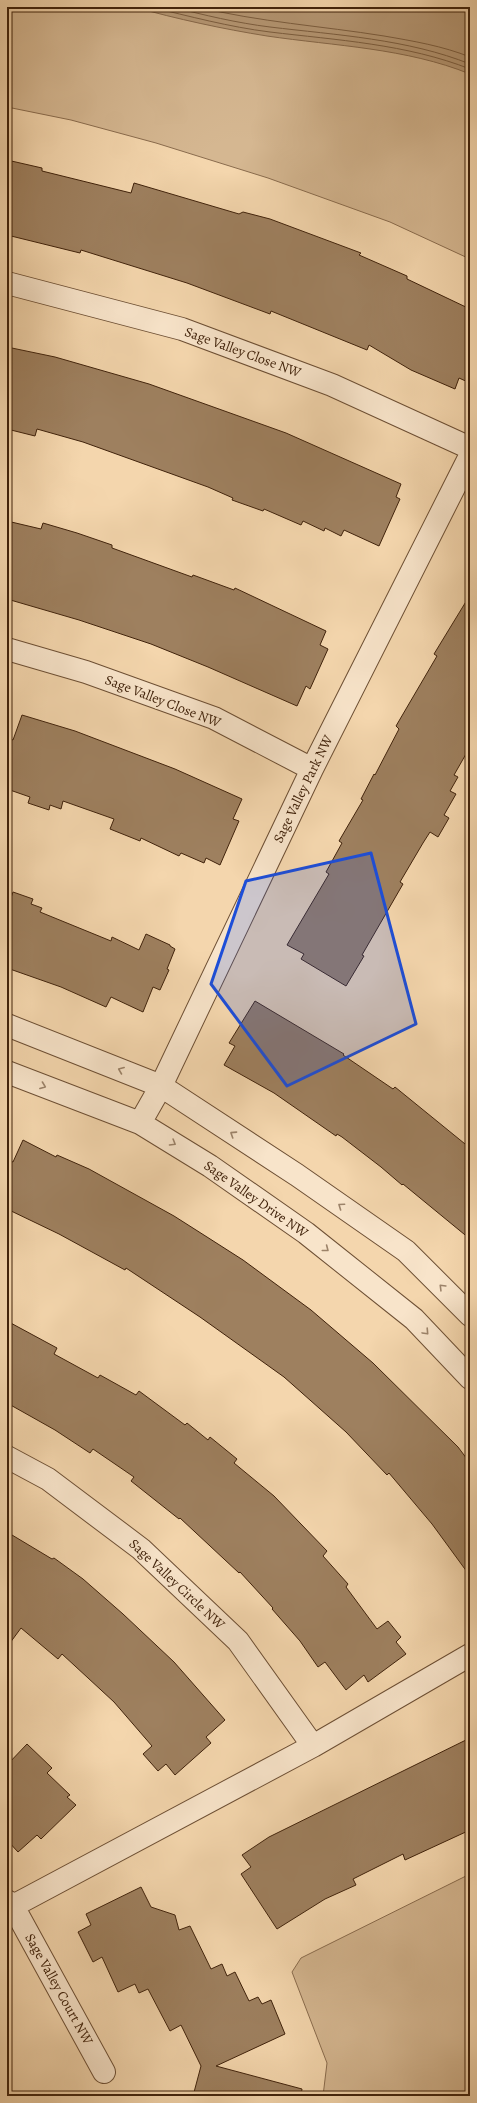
<svg xmlns="http://www.w3.org/2000/svg" width="477" height="2103" font-family="Alegreya,serif">
	<style>
		.green { fill: #d5b791; stroke: #8a6c4e }
		.water { fill: #b79976; stroke: #87694b }
		.lines { fill: none; stroke-linecap: round; stroke-linejoin: round }
		.shore { stroke: #7c5e40; stroke-width: 1 }
		.building { fill: #9e805f; stroke: #40220b }
		.street-casing { stroke: #6d4f34; stroke-width: 24 }
		.street { stroke: #f8e4ca; stroke-width: 22 }
		.oneway { stroke: #9c836a }
		.marked { fill: #1d4ed8; fill-opacity: 0.2; stroke: #1d4ed8; stroke-width: 3; stroke-linejoin: round }
		.labels { text-anchor: middle; dominant-baseline: central; stroke-width: 3.5; stroke-linejoin: round; paint-order: stroke }
		.street-label { font-size: 14px; fill: #40220b; stroke: #f8e4ca }
	</style>
	<rect width="100%" height="100%" fill="#f4d6ad"/>
	<filter id="stains"><feTurbulence type="fractalNoise" baseFrequency=".005" numOctaves="4"/><feColorMatrix values="0 0 0 0 .2 0 0 0 0 .09 0 0 0 0 .02 0 0 0 .5 -.17"/></filter>
	<radialGradient id="worn" r=".72"><stop offset=".6" stop-color="#630" stop-opacity="0"/><stop offset="1" stop-color="#630" stop-opacity=".3"/></radialGradient>
	<!-- green -->
	<path class="green" d="M7,7H470V259L390,222L268,178L156,143L71,120L7,107Z
		M470,1874V2096H323L327,2063L292,1972L301,1958Z"/>
	<!-- water -->
	<path class="water" d="M134,7H470V74C406,48 335,46 267,36C223,29 177,19 134,7Z"/>
	<g class="lines">
		<!-- shore -->
		<path class="shore" d="M150,7C189,16 229,27 270,32C336,40 407,44 470,69
			M172,7C204,15 237,23 270,27C336,35 408,39 470,64
			M198,7C259,22 322,26 384,36C413,41 443,46 470,57"/>
	</g>
	<!-- building -->
	<path class="building" d="M7,160L42,168V171L131,193L134,183L239,214L243,212L270,219L361,253L359,255L407,276V279L470,309V383L459,378L455,389L411,370L369,345L367,350L271,311L270,314L187,283L81,250L80,253L7,235Z
		M7,347L55,357L149,384L286,433L401,484L396,497L400,499L379,546L344,530L341,536L325,528L324,531L303,521L301,525L264,509L263,511L232,500L233,498L208,487L83,442L37,429L35,436L7,429Z
		M7,521L41,529L43,523L77,533L112,545V548L192,577L193,575L234,590L235,588L326,631L320,645L328,649L310,689L306,686L297,706L208,667L151,644L79,620L7,599Z
		M470,595V747L454,775L458,777L450,791L456,794L444,815L449,818L438,837L430,832L423,843L400,882L403,884L362,955L364,956L346,986L301,959L304,954L287,945L329,874L326,872L342,843L339,841L363,800L361,799L374,774L375,775L399,729L396,726L437,656L434,654Z
		M22,715L75,731L175,769L242,799L233,819L239,821L220,865L206,858L204,863L181,853L179,856L141,838L140,841L110,829L114,819L63,801L61,809L50,805L49,810L28,803L30,797L7,789V738L13,740Z
		M13,892L33,899L31,904L42,908L40,912L111,941L112,937L139,950L146,934L170,945V946L175,949L167,969L169,970L160,990L153,987L143,1012L111,997L106,1007L61,987L7,968V909Z
		M255,1001L344,1054L343,1055L393,1089L395,1087L470,1148V1239L403,1184L402,1185L381,1167L342,1137L337,1134L336,1136L274,1093L224,1065L235,1046L229,1043Z
		M23,1140L56,1157L57,1155L89,1169L174,1216L207,1237L243,1260L311,1310L373,1363L458,1447L470,1463V1576L432,1524L389,1473L387,1475L346,1432L284,1377L200,1317L126,1268L125,1270L59,1234L7,1209V1160L13,1162Z
		M7,1321L57,1348L54,1354L98,1378L100,1375L136,1395L139,1391L185,1425L187,1423L208,1440L210,1437L237,1459L234,1463L274,1496L327,1551L323,1556L348,1584L346,1587L377,1629L388,1621L401,1637L396,1642L406,1654L368,1682L364,1675L346,1690L325,1662L318,1667L300,1641L272,1609L273,1608L240,1572L239,1573L180,1518L179,1519L131,1481L134,1477L93,1449L90,1453L55,1430L7,1403Z
		M7,1532L52,1559L54,1558L83,1579L123,1614L174,1662L225,1720L206,1737L211,1743L175,1775L166,1764L158,1771L143,1754L152,1746L114,1702L62,1654L58,1659L21,1628L7,1647Z
		M470,1738V1830L405,1860L403,1854L353,1879L356,1885L325,1899L277,1929L241,1874L251,1867L242,1855L269,1837Z
		M27,1744L52,1768L47,1773L70,1795L67,1797L76,1805L41,1839L37,1835L18,1852L7,1840V1765Z
		M141,1887L151,1907L175,1915L179,1930L190,1926L211,1969L222,1964L227,1976L235,1972L249,2001L258,1997L262,2004L271,2000L285,2034L216,2066L302,2089L301,2096H193L201,2066L181,2025L170,2031L148,1989L139,1993L135,1984L118,1992L102,1957L93,1962L78,1932L91,1925L86,1914Z"/>
	<g class="lines">
		<defs>
			<path id="street" d="M7,283L182,329L332,385L470,448
				M7,649L86,672L214,718L312,769
				M7,1025L161,1086L297,1175L406,1251L470,1315
				M7,1072L140,1123L210,1166L306,1233L414,1319L470,1378
				M140,1123L161,1086L312,769L470,456
				M7,1457L48,1479L141,1549L238,1641L313,1746
				M7,1901L13,1906L313,1746L470,1655
				M13,1906L104,2072"/>
		</defs>
		<!-- street casing -->
		<use href="#street" class="street-casing"/>
		<!-- street -->
		<use href="#street" class="street"/>
	</g>
	<!-- one-way arrows -->
	<defs><path id="oneway-chevron" d="M-2-3.5L2.5 0L-2 3.5" fill="none" stroke-width="1.6" stroke-linecap="round" stroke-linejoin="round"/></defs>
	<g class="oneway">
		<use href="#oneway-chevron" transform="translate(121 1070) rotate(-158)"/>
		<use href="#oneway-chevron" transform="translate(43 1086) rotate(21)"/>
		<use href="#oneway-chevron" transform="translate(233 1134) rotate(-147)"/>
		<use href="#oneway-chevron" transform="translate(173 1143) rotate(31)"/>
		<use href="#oneway-chevron" transform="translate(341 1206) rotate(-145)"/>
		<use href="#oneway-chevron" transform="translate(326 1249) rotate(38)"/>
		<use href="#oneway-chevron" transform="translate(442 1287) rotate(-135)"/>
		<use href="#oneway-chevron" transform="translate(426 1332) rotate(47)"/>
	</g>
	<!-- marked area -->
	<path class="marked" d="M371,853L416,1024L287,1086L211,984L246,881Z"/>
	<g class="labels">
		<!-- street labels -->
		<g class="street-label">
			<text transform="translate(243 352) rotate(20)">Sage Valley Close NW</text>
			<text transform="translate(163 701) rotate(21)">Sage Valley Close NW</text>
			<text transform="translate(303 789) rotate(-64)">Sage Valley Park NW</text>
			<text transform="translate(256 1199) rotate(35)">Sage Valley Drive NW</text>
			<text transform="translate(177 1584) rotate(43)">Sage Valley Circle NW</text>
			<text transform="translate(59 1989) rotate(61)">Sage Valley Court NW</text>
		</g>
	</g>
	<!-- margin -->
	<rect width="477" height="2103" fill="none" stroke="#f4d6ad" stroke-width="24"/>
	<rect x="8" y="8" width="461" height="2087" fill="none" stroke="#40220b" stroke-width="2"/>
	<rect x="12" y="12" width="453" height="2079" fill="none" stroke="#40220b"/>
	<rect width="100%" height="100%" filter="url(#stains)"/>
	<rect width="100%" height="100%" fill="url(#worn)"/>
</svg>
